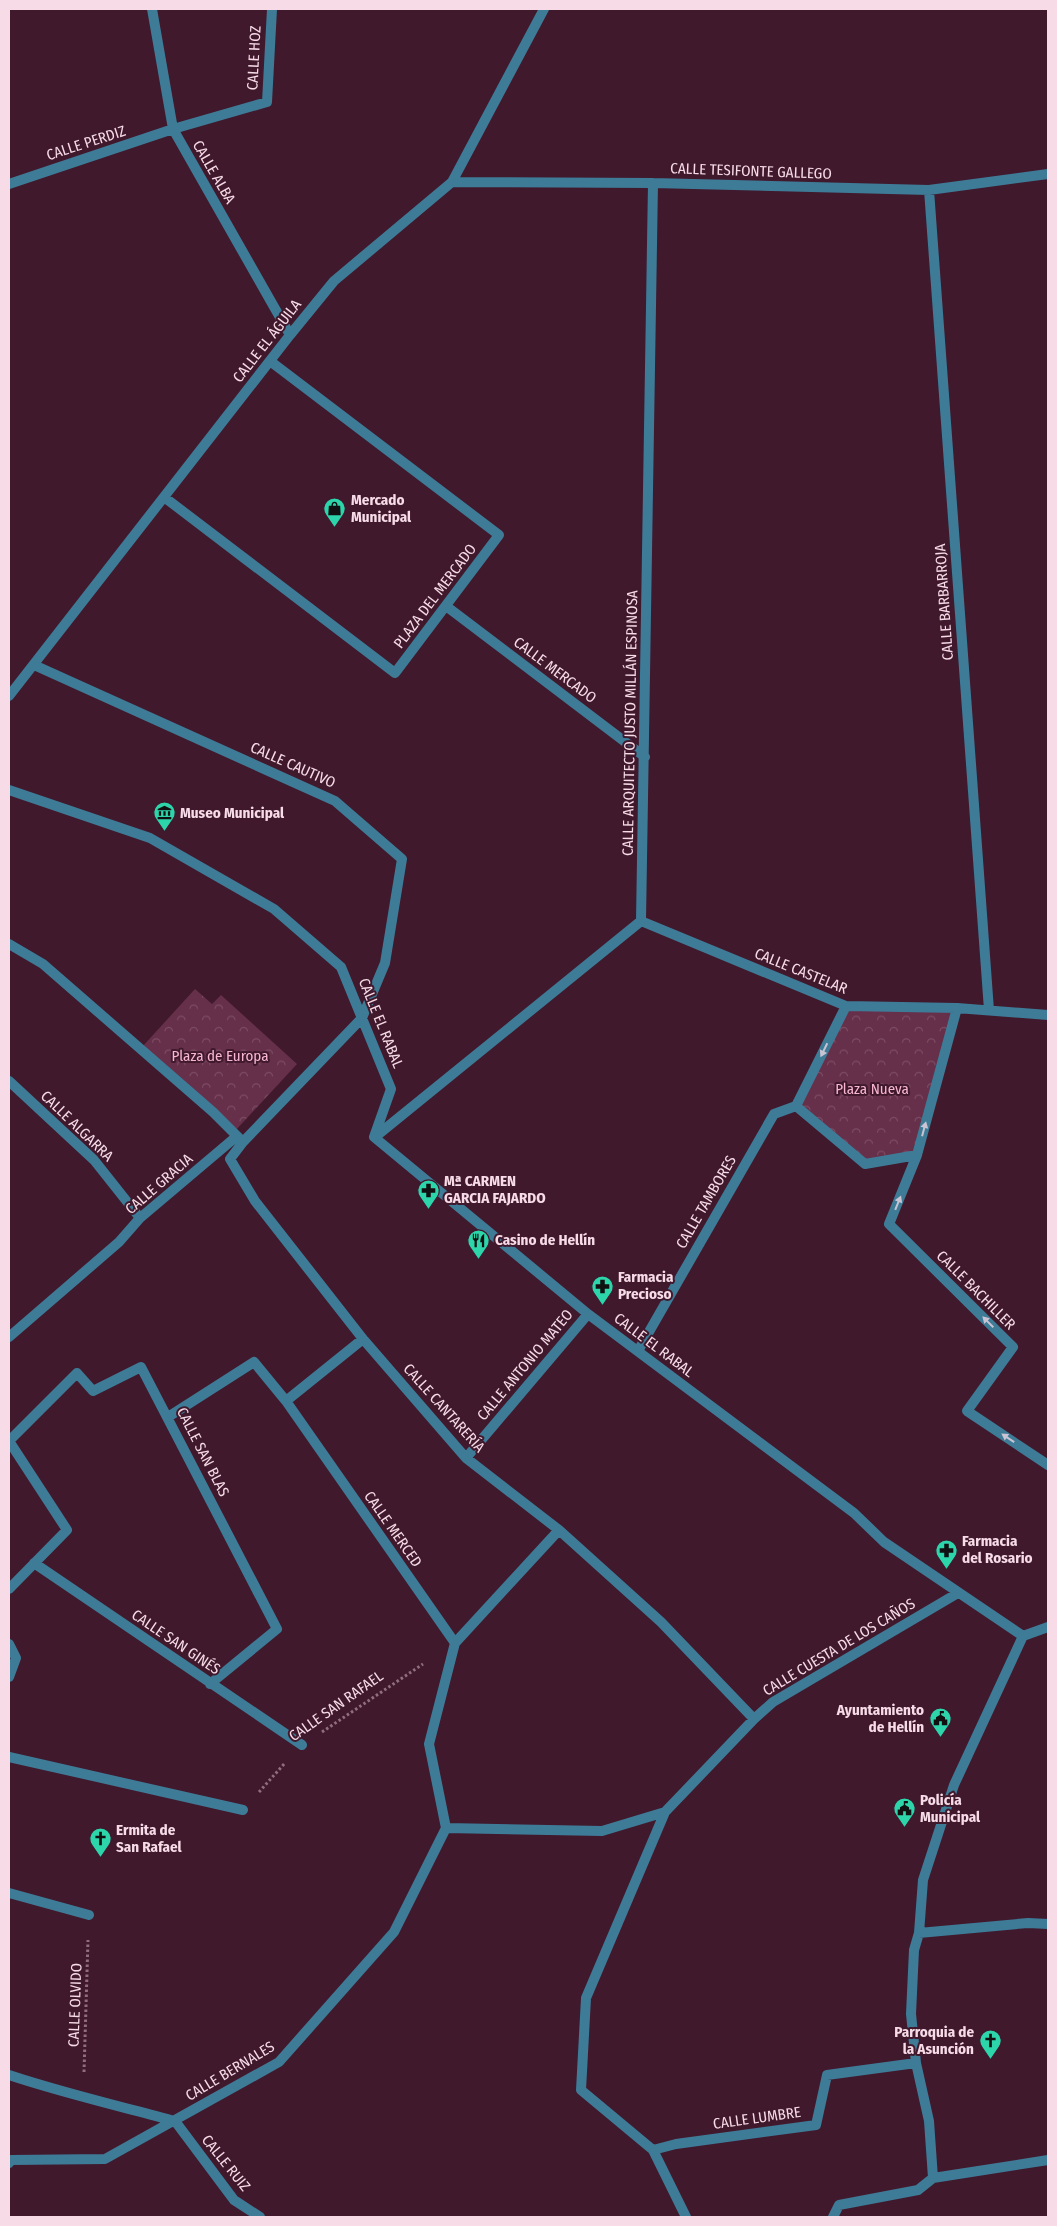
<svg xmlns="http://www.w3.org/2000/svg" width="1057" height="2226" font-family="'Fira Sans Condensed',sans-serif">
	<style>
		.park { fill: url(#park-crowns) }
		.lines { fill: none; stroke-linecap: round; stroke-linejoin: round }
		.path { stroke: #906e7e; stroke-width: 3; stroke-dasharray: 2.5 2.5; stroke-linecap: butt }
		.street { stroke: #3e7b97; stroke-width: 10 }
		.oneway { fill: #c9c3d3 }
		.labels { text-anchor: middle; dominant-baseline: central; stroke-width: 4; stroke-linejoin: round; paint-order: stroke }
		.street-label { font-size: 15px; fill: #f7dbe7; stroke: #40192d }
		.poi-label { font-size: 15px; font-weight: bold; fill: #f7dbe7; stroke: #40192d; text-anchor: start }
		.park-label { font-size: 15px; fill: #f8b6d3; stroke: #40192d }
	</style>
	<defs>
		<pattern id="park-crowns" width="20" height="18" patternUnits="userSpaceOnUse" patternTransform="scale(1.25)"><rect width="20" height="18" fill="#662f4a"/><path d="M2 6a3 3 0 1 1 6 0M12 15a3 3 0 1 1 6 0" fill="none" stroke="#7d4d64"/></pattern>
	</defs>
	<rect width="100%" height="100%" fill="#40192d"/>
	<!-- park -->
	<path class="park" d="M195,989L212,1004L221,995L297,1064L235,1131L143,1046Z
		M846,1006L957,1008L917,1155L865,1164L796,1106Z"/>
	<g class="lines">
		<!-- path -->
		<path class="path" d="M322,1732L423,1664
			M259,1792L285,1763
			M84,2072L88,1940"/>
		<!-- street -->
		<path class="street" d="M152,9L173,129L290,335
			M452,182L653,183L929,190L1048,174
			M9,184L173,129L267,102L272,9
			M929,190L989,1010
			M164,497L395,673L499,535L270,361
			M446,606L645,757
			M9,696L290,335L334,281L452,182L544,9
			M9,790L150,838L274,909L341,967L391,1089L374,1137L588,1314L854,1513L884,1542L1023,1636
			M641,921L846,1006L957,1008L1048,1015
			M9,944L43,964L213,1112L237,1136
			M846,1006L796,1106L865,1164L917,1155L957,1008
			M9,1081L94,1160L140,1218
			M375,1137L641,921L653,183
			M243,1142L230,1159L255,1201L363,1339L466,1458L559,1530L661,1622L754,1719
			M917,1155L889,1224L1013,1347L967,1411L1048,1465
			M9,1337L119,1242L140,1218L237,1136L243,1142L362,1018L385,963L402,859L335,801L34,665
			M638,1351L774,1114L796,1106
			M286,1401L363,1339
			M168,1417L254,1362L286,1401L455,1643L429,1744L446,1828
			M9,1441L77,1373L93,1391L141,1367L277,1629L210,1684
			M9,1441L67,1530L9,1589
			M466,1458L588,1314
			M34,1563L302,1745
			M455,1643L559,1530
			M9,1644L16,1658L9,1677
			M9,1757L243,1810
			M665,1812L586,1998L581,2090L653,2150L686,2217
			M446,1828L602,1831L665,1812L754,1719L773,1702L958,1593
			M9,1893L89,1915
			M919,1933L1028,1923L1048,1924
			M9,2075C63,2093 119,2106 175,2121
			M175,2121L234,2200L260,2217
			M653,2150L676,2144L816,2125L827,2075L916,2063
			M9,2163L11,2160L105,2159L279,2062L394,1932L446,1828
			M933,2178L929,2121L916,2063L911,2014L914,1950L919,1933L923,1880L954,1785L1023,1636L1048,1627
			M833,2217L839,2205L918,2190L933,2178L1048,2160"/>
	</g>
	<!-- one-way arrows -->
	<defs><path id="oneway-solid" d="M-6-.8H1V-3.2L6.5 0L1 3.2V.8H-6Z" transform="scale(1.25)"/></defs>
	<g class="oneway">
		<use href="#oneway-solid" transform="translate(824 1050) rotate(116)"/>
		<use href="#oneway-solid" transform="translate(924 1129) rotate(-75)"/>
		<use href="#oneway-solid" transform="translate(898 1203) rotate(-68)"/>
		<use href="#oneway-solid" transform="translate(988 1322) rotate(-135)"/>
		<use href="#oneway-solid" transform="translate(1008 1438) rotate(-146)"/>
	</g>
	<!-- icons -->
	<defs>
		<symbol id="shop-pin" viewBox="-11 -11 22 30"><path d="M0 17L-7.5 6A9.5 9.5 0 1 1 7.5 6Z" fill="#2dd5ab" stroke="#40192d"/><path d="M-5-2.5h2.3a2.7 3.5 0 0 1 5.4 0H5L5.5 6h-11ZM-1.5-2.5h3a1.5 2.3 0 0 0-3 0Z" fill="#111"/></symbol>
		<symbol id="museum-pin" viewBox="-11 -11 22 30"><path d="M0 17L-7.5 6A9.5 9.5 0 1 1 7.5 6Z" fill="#2dd5ab" stroke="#40192d"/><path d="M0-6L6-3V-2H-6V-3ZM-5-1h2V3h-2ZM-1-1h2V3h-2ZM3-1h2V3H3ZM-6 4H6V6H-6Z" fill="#111"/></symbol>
		<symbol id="pharmacy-pin" viewBox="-11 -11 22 30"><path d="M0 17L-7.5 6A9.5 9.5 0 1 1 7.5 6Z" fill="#2dd5ab" stroke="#40192d"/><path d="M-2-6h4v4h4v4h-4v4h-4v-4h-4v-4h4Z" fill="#111"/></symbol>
		<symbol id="restaurant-pin" viewBox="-11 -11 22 30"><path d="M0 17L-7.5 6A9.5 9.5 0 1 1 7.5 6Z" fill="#2dd5ab" stroke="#40192d"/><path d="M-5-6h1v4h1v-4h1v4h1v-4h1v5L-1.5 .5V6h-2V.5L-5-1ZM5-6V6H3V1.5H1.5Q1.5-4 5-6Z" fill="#111"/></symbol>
		<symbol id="civic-pin" viewBox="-11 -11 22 30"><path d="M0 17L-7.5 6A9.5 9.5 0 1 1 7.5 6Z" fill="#2dd5ab" stroke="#40192d"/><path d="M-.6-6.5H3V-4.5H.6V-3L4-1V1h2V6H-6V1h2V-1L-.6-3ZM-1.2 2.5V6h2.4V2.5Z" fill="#111"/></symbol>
		<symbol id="church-pin" viewBox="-11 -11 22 30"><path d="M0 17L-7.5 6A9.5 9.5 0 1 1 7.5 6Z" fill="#2dd5ab" stroke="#40192d"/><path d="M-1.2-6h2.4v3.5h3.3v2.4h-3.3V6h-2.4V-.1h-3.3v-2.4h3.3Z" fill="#111"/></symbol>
	</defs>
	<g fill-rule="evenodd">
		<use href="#shop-pin" x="322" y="496" width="25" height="34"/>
		<use href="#museum-pin" x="152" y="800" width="25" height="34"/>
		<use href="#pharmacy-pin" x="416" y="1178" width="25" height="34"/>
		<use href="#restaurant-pin" x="466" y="1228" width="25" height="34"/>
		<use href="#pharmacy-pin" x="590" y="1274" width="25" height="34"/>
		<use href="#pharmacy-pin" x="934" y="1538" width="25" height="34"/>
		<use href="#civic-pin" x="928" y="1706" width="25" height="34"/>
		<use href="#civic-pin" x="892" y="1796" width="25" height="34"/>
		<use href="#church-pin" x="88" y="1826" width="25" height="34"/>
		<use href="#church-pin" x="978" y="2028" width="25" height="34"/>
	</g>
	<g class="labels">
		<!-- street labels -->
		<g class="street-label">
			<text transform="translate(254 58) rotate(-87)">CALLE HOZ</text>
			<text transform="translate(86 143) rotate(-18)">CALLE PERDIZ</text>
			<text transform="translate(751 171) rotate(2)">CALLE TESIFONTE GALLEGO</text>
			<text transform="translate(214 172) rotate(60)">CALLE ALBA</text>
			<text transform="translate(267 341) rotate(-52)">CALLE EL ÁGUILA</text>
			<text transform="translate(435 596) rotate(-53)">PLAZA DEL MERCADO</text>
			<text transform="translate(944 602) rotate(-94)">CALLE BARBARROJA</text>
			<text transform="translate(555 670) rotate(37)">CALLE MERCADO</text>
			<text transform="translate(630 723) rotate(-89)">CALLE ARQUITECTO JUSTO MILLÁN ESPINOSA</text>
			<text transform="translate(293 765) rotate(24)">CALLE CAUTIVO</text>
			<text transform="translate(801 971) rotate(22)">CALLE CASTELAR</text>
			<text transform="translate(381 1023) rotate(68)">CALLE EL RABAL</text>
			<text transform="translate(77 1126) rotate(44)">CALLE ALGARRA</text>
			<text transform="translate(159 1184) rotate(-41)">CALLE GRACIA</text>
			<text transform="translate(706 1202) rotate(-60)">CALLE TAMBORES</text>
			<text transform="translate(976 1290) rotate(45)">CALLE BACHILLER</text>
			<text transform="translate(654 1345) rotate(37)">CALLE EL RABAL</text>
			<text transform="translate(525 1365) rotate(-50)">CALLE ANTONIO MATEO</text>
			<text transform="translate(444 1408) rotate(48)">CALLE CANTARERÍA</text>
			<text transform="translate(203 1452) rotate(63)">CALLE SAN BLAS</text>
			<text transform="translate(393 1529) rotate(55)">CALLE MERCED</text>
			<text transform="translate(176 1642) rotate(34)">CALLE SAN GINÉS</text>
			<text transform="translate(839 1647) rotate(-31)">CALLE CUESTA DE LOS CAÑOS</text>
			<text transform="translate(336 1706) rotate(-35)">CALLE SAN RAFAEL</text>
			<text transform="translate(75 2005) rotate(-88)">CALLE OLVIDO</text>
			<text transform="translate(230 2071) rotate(-31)">CALLE BERNALES</text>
			<text transform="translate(757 2118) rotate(-8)">CALLE LUMBRE</text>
			<text transform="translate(226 2163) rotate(51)">CALLE RUIZ</text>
		</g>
		<!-- poi labels -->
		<g class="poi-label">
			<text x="351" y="500">Mercado<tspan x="351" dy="17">Municipal</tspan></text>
			<text x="180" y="813">Museo Municipal</text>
			<text x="444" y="1181">Mª CARMEN<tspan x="444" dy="17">GARCIA FAJARDO</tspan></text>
			<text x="495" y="1240">Casino de Hellín</text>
			<text x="618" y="1277">Farmacia<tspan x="618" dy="17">Precioso</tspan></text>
			<text x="962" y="1541">Farmacia<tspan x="962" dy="17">del Rosario</tspan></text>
			<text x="924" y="1710" text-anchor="end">Ayuntamiento<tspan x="924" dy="17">de Hellín</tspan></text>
			<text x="920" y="1800">Policía<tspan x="920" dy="17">Municipal</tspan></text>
			<text x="116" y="1830">Ermita de<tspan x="116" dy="17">San Rafael</tspan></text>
			<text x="974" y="2032" text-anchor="end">Parroquia de<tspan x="974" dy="17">la Asunción</tspan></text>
		</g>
		<!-- park labels -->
		<g class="park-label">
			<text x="220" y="1056">Plaza de Europa</text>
			<text x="872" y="1089">Plaza Nueva</text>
		</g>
	</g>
	<!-- border -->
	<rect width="1057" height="2226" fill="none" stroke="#f7dbe7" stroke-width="20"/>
</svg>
